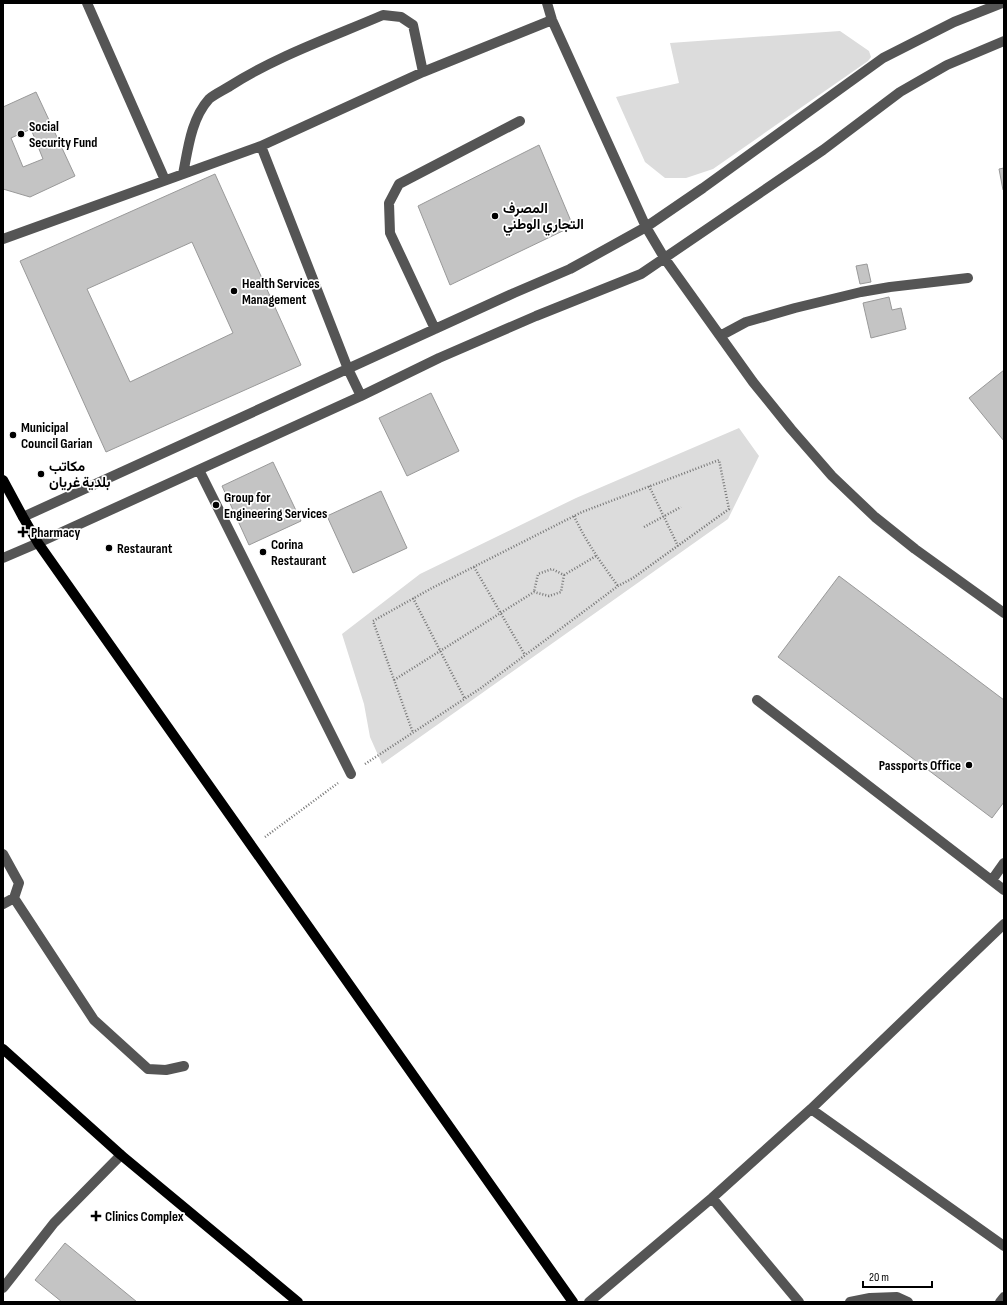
<svg xmlns="http://www.w3.org/2000/svg" width="1007" height="1305" font-family="'Sofia Sans Condensed',Vazirmatn,sans-serif">
	<style>
		.green { fill: #dcdcdc }
		.building { fill: #c4c4c4; stroke: #999; fill-rule: evenodd }
		.lines { fill: none; stroke-linecap: round; stroke-linejoin: round }
		.path { stroke: #777; stroke-width: 2.5; stroke-dasharray: 1 2; stroke-linecap: butt }
		.minor { stroke: #555; stroke-width: 10 }
		.major { stroke: #000; stroke-width: 10 }
		.poi-dot { fill: #000; stroke: #fff; stroke-width: 1.5 }
		.labels { text-anchor: middle; dominant-baseline: central; stroke-width: 3.5; stroke-linejoin: round; paint-order: stroke }
		.poi-label { font-size: 14px; font-weight: bold; fill: #000; stroke: #fff; text-anchor: start }
	</style>
	<rect width="100%" height="100%" fill="#fff"/>
	<!-- green -->
	<path class="green" d="M840,31L869,51L871,57L868,61L713,169L686,178H665L645,162L616,97L679,83L670,43Z
		M739,428L759,456L728,519L382,764L370,737L364,704L342,634L420,574L576,498Z"/>
	<!-- building -->
	<path class="building" d="M36,92L75,176L30,197L3,189V107ZM31,129L43,159L23,167L11,138Z
		M539,145L573,226L450,285L418,206Z
		M1004,168V189L1003,190L999,169Z
		M215,174L301,365L106,452L20,261ZM192,242L233,333L130,382L87,289Z
		M867,264L871,282L860,284L856,266Z
		M889,297L892,310L901,308L906,329L871,338L863,303Z
		M1004,370V441L969,398Z
		M431,393L459,451L407,476L379,418Z
		M273,462L301,521L249,545L222,486Z
		M381,491L407,548L353,573L327,516Z
		M839,576L1004,700V802L992,818L778,657Z
		M65,1243L137,1302H62L35,1280Z"/>
	<g class="lines">
		<!-- path -->
		<path class="path" d="M649,486L678,546
			M574,516C586,542 602,564 618,586
			M644,527L681,507
			M474,567L525,655
			M564,575L596,556
			M413,598L465,699
			M394,680L534,592L549,596L561,592L564,575L552,569L538,574L534,592
			M365,764L481,688L618,586L633,578L729,509L719,460L582,512L432,588L373,621L413,733
			M265,837L338,783"/>
		<!-- minor -->
		<path class="minor" d="M87,3L165,180
			M547,3L552,20L646,227L665,259L753,382L791,429L832,476L875,517L915,549L1004,613
			M183,174C188,149 191,119 209,99C215,94 224,90 230,86C277,56 332,37 383,15L401,17L413,25L423,72
			M3,239L261,146
			M435,329L390,233L389,203L399,184L520,121
			M720,336L746,322L795,308L861,292L890,287L968,278
			M361,396L348,369L261,146L423,72L552,20
			M199,470L351,774
			M23,517L514,293L570,269L646,227L703,188L883,58L954,22L1002,3
			M3,558L38,543L361,396L439,358L536,316L641,274L823,150L900,92L947,65L1004,41
			M757,700L1004,890
			M3,854L19,883L14,898L3,904
			M992,880L1004,863
			M14,898L94,1020L148,1069L166,1070L184,1066
			M811,1109L1004,1246
			M712,1198L799,1302
			M3,1288L54,1223L121,1155
			M589,1302L712,1198L811,1109L1004,924
			M850,1302L870,1298L897,1297L908,1302
			M1000,1302L1004,1297"/>
		<!-- major -->
		<path class="major" d="M3,480L23,517L38,543L573,1302
			M3,1049L121,1155L298,1302"/>
	</g>
	<!-- markers -->
	<g class="poi-dot">
		<circle cx="21" cy="134" r="4"/>
		<circle cx="495" cy="216" r="4"/>
		<circle cx="234" cy="291" r="4"/>
		<circle cx="13" cy="435" r="4"/>
		<circle cx="41" cy="474" r="4"/>
		<circle cx="216" cy="505" r="4"/>
		<path d="M21 526h4v4h4v4h-4v4h-4v-4h-4v-4h4z"/>
		<circle cx="109" cy="548" r="4"/>
		<circle cx="263" cy="552" r="4"/>
		<circle cx="969" cy="765" r="4"/>
		<path d="M94 1210h4v4h4v4h-4v4h-4v-4h-4v-4h4z"/>
	</g>
	<g class="labels">
		<!-- poi labels -->
		<g class="poi-label">
			<text x="29" y="126">Social<tspan x="29" dy="16">Security Fund</tspan></text>
			<text x="503" y="208">المصرف<tspan x="503" dy="16">التجاري الوطني</tspan></text>
			<text x="242" y="283">Health Services<tspan x="242" dy="16">Management</tspan></text>
			<text x="21" y="427">Municipal<tspan x="21" dy="16">Council Garian</tspan></text>
			<text x="49" y="466">مكاتب<tspan x="49" dy="16">بلدية غريان</tspan></text>
			<text x="224" y="497">Group for<tspan x="224" dy="16">Engineering Services</tspan></text>
			<text x="31" y="532">Pharmacy</text>
			<text x="271" y="544">Corina<tspan x="271" dy="16">Restaurant</tspan></text>
			<text x="117" y="548">Restaurant</text>
			<text x="961" y="765" text-anchor="end">Passports Office</text>
			<text x="105" y="1216">Clinics Complex</text>
		</g>
	</g>
	<!-- border -->
	<rect width="1007" height="1305" fill="none" stroke="#000000" stroke-width="8"/>
	<!-- scale -->
	<path d="M863 1281v6h69v-6" fill="none" stroke="#000000" stroke-width="2"/>
	<text x="869" y="1281" font-size="12" fill="#000000" stroke="#ffffff" stroke-width="3" paint-order="stroke">20 m</text>
</svg>
